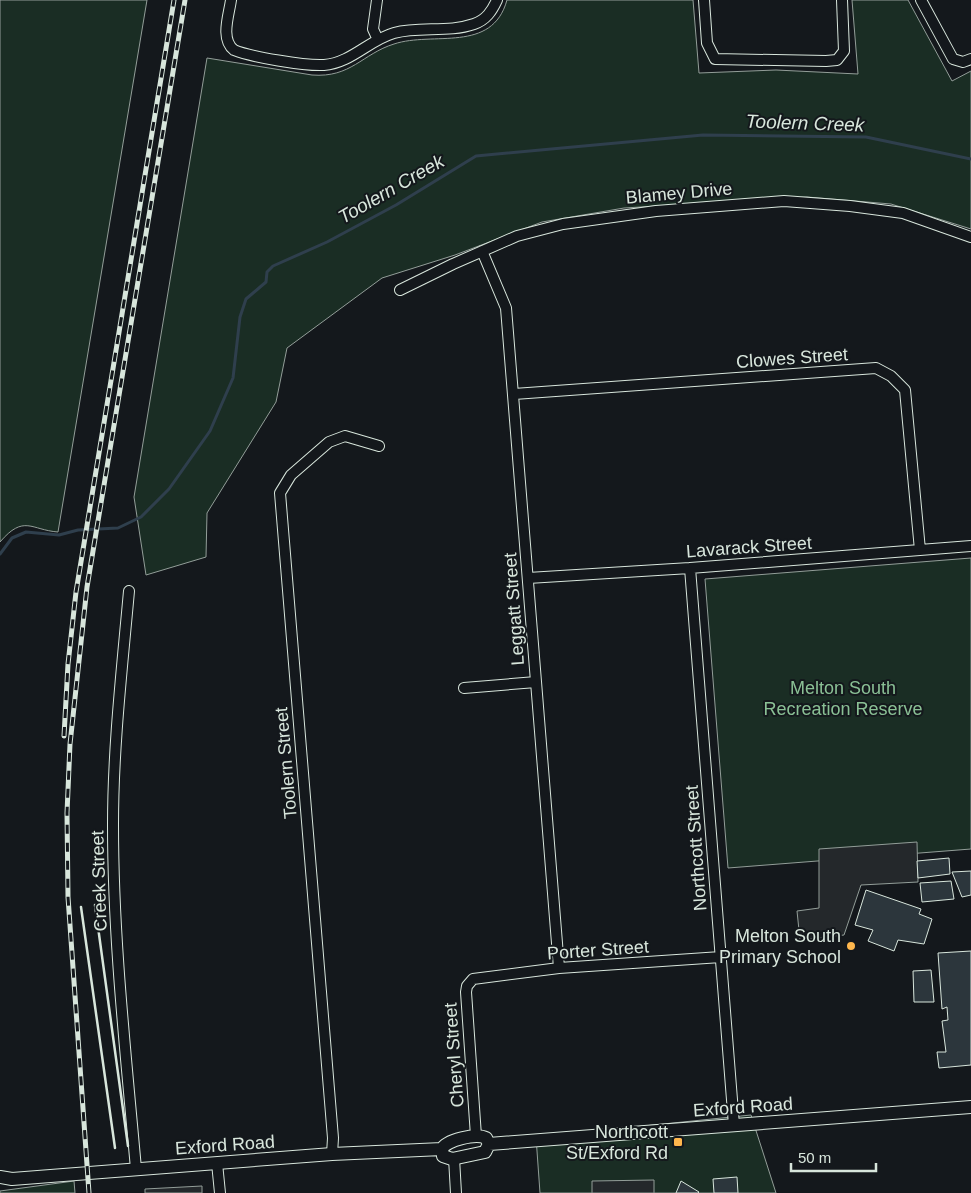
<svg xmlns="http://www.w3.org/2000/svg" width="971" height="1193" font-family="Helvetica,sans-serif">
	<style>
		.green { fill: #1a2d24; stroke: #939e99 }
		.parking { fill: #24282b; stroke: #939e99 }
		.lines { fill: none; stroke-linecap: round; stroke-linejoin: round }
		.stream { stroke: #2f3f4d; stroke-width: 3 }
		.building { fill: #2c363c; stroke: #d8e6dc }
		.minor-casing { stroke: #d8e6dc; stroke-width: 12 }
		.tertiary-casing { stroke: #d8e6dc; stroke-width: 14 }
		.minor { stroke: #14181c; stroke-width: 10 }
		.tertiary { stroke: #14181c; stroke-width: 12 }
		.rail-casing { stroke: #d8e6dc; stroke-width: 5 }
		.rail { stroke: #14181c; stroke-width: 3; stroke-dasharray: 9; stroke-linecap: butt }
		.wall { stroke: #d8e6dc; stroke-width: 2.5 }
		.poi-dot { fill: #ffb74d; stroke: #14181c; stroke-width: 2 }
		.labels { text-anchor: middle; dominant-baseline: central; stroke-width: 4; stroke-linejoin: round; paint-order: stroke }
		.street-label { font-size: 18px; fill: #d8e6dc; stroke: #14181c }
		.park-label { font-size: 18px; fill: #8ac095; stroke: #14181c }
		.poi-label { font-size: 18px; fill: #d8e6dc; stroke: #14181c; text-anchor: end }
		.water-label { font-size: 19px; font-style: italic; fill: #d8e6dc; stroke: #14181c }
	</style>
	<rect width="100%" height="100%" fill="#14181c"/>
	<!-- green -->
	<path class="green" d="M0,0H147L58,532C31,530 24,514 0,542Z
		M507,0H693L699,73L776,70L858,74L852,0H908L952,81L971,71V229L891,204L807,197L624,208L542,222L455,255L382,278L287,348L276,402L207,513L206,557L146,575L134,497L207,58L312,75C351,78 362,54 394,44C433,31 492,54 507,0Z
		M971,558V849L728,868L705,579Z
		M751,1115L776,1193H540L536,1137Z
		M74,1181L75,1193H0V1191Z"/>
	<!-- parking -->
	<path class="parking" d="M917,842L918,882L861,885L844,935L800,940L797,911L819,908V849Z
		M654,1180V1193H592V1181Z
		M202,1186V1193H145V1189Z"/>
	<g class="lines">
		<!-- stream -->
		<path class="stream" d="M0,554L12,538L26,532L59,535L78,530L118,528L141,517L169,489L210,431L233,378L240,317L246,299L266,282L267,272L273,266L327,242L396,205L476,156L703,135L866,137L971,159"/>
	</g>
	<!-- building -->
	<path class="building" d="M949,858L950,874L918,878L917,861Z
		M971,871V895L962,897L952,872Z
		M951,881L954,899L922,902L920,883Z
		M866,890L921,909L919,914L932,919L924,944L898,940L894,951L868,941L873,930L855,925Z
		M971,951V1065L939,1068L937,1052H946L942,1021L948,1020L947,1007L942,1009L938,953Z
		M931,970L934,1002H914L913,971Z
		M737,1177L738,1193H714L713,1179Z
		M681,1181L699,1192L698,1193H676Z"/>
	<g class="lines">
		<defs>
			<path id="minor" d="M231,0C229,15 220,39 234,50C251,57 305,66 324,65C351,63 369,40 394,33C420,26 448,33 474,24C486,20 492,11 497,0
				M377,0L373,29L378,40
				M704,0L707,43L715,59L826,61L837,60L844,51L842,0
				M921,0L953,59L963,62L971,59
				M482,251L506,308L559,968
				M400,290L453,264L517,236L563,224L656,211L784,201L850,206L903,213L971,237
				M514,394L876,368L891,376L905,390L920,550
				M690,568L734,1125
				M528,578L690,568L971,546
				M129,591C122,669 113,747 113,825C113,940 126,1055 136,1169
				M464,688L536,682
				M476,1136L466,992L467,986L473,979L559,968L721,957
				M332,1154L333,1138L280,493L291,475L329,442L345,436L379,446
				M454,1158L456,1193
				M217,1163L220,1193"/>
			<path id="tertiary" d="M489,1144L971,1107
				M0,1177L12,1179L332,1154L442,1149C446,1140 476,1133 486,1138L489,1144L485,1152L452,1159L443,1156L442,1149"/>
		</defs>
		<!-- minor casing -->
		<use href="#minor" class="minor-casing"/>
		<!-- tertiary casing -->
		<use href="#tertiary" class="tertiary-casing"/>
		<!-- minor -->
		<use href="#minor" class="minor"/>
		<!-- tertiary -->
		<use href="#tertiary" class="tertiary"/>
		<defs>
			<path id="rail" d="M64,736L68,664L76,592L174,0
				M89,1193L68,897L67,813L70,744L87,587L185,0"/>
		</defs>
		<!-- rail casing -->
		<use href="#rail" class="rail-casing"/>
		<!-- rail -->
		<use href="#rail" class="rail"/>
		<!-- wall -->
		<path class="wall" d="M95,905L128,1146
			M81,907L115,1148"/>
	</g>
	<!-- markers -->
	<g class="poi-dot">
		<circle cx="851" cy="946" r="5"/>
		<rect x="673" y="1137" width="10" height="10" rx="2.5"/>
	</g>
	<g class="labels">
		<!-- street labels -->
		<g class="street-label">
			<text transform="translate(679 193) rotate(-5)">Blamey Drive</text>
			<text transform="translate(792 358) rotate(-4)">Clowes Street</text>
			<text transform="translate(749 547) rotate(-4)">Lavarack Street</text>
			<text transform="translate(514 609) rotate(-94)">Leggatt Street</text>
			<text transform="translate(286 763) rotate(-95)">Toolern Street</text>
			<text transform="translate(696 848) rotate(-94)">Northcott Street</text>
			<text transform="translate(99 881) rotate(-92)">Creek Street</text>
			<text transform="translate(598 950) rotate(-4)">Porter Street</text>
			<text transform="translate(454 1055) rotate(-94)">Cheryl Street</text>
			<text transform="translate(743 1107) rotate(-4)">Exford Road</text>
			<text transform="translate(225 1145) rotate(-4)">Exford Road</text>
		</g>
		<!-- park labels -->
		<g class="park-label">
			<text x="843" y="688">Melton South<tspan x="843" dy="21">Recreation Reserve</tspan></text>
		</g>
		<!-- poi labels -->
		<g class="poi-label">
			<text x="841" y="936">Melton South<tspan x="841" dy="21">Primary School</tspan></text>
			<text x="668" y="1132">Northcott<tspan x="668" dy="21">St/Exford Rd</tspan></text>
		</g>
		<!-- water labels -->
		<g class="water-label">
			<text transform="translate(805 123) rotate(2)">Toolern Creek</text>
			<text transform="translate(391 189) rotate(-30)">Toolern Creek</text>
		</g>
	</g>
	<!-- scale -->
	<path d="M791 1163v8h85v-8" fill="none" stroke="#d8e6dc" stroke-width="2.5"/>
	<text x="798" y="1163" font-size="15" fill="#d8e6dc" stroke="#14181c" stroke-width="4" paint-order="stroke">50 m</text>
</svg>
